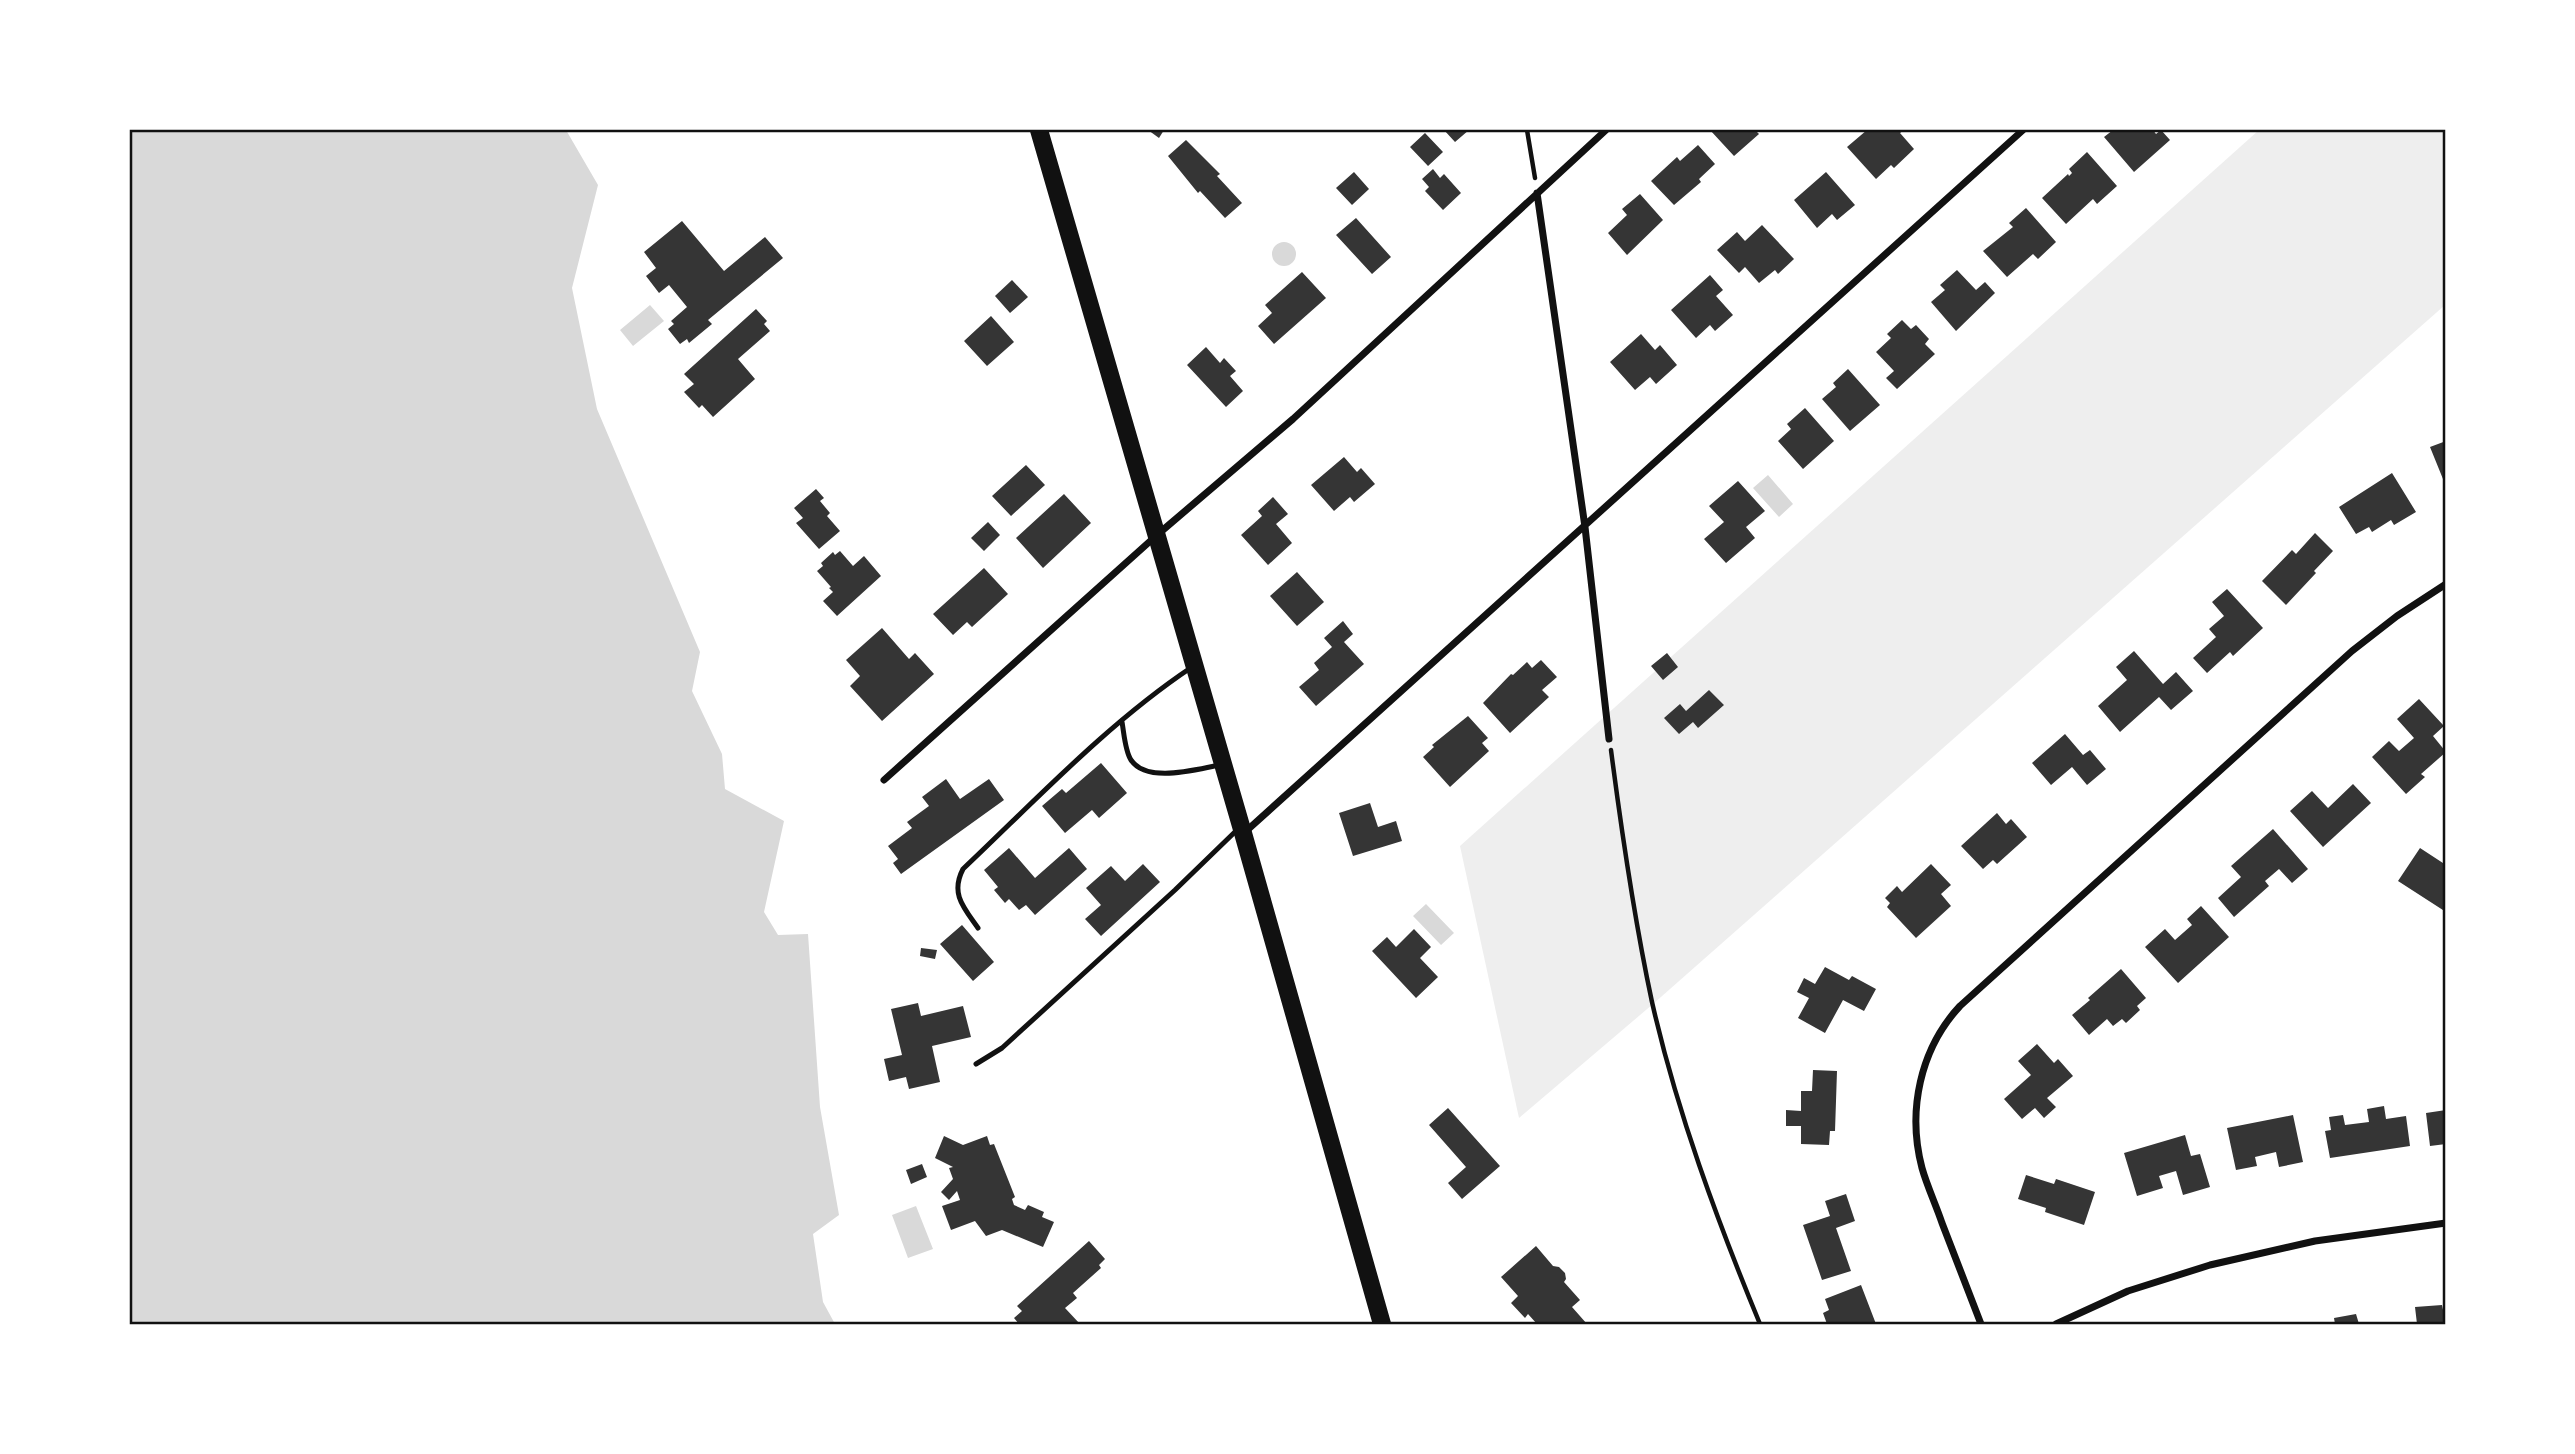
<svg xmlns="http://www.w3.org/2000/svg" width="2575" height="1454" font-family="'IBM Plex Sans',sans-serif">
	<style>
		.green { fill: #eee }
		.water { fill: #d9d9d9 }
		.building { fill: #353535 }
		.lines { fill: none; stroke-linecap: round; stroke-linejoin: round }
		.path { stroke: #111; stroke-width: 4.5 }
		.service { stroke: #111; stroke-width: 5 }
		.minor { stroke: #111; stroke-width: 7 }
		.primary { stroke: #111; stroke-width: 18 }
		.neatline { fill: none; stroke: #111; stroke-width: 2.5 }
	</style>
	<rect width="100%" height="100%" fill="#fff"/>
	<!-- green -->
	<path class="green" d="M2259,130H2445V305L1653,1004L1519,1118L1460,846Z"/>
	<!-- water -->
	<path class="water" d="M130,130H566L598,185L572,288L597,409L700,652L692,691L722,754L725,789L784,821L764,912L778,935L808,934L820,1107L839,1215L813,1234L823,1302L835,1324H130Z
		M1272 254a12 12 0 1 1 24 0a12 12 0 1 1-24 0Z
		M650,305L664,321L633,346L620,330Z
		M1768,475L1793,504L1779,517L1753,488Z
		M1426,904L1454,933L1441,945L1413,916Z
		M916,1206L933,1249L908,1258L892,1215Z"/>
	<!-- building -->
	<path class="building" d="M1148,130H1164L1159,138Z
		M1444,130H1469L1455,142Z
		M1710,130H1760L1757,132L1759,134L1734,156Z
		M1867,130H1904L1900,133L1914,149L1894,168L1891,165L1876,179L1847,147Z
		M2113,130H2153L2156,134L2161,130L2170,140L2134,172L2104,137Z
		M1425,133L1443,152L1428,166L1410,147Z
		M1186,140L1220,174L1217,176L1242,203L1225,218L1200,191L1198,193L1168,156Z
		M1698,145L1715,164L1699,179L1701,182L1674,205L1651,181L1677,157L1680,161Z
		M2087,152L2117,186L2097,204L2093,199L2066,224L2042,198L2068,174L2069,176L2072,173L2069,169Z
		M1433,169L1440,178L1444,174L1461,193L1443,210L1425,191L1429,187L1422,179Z
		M1354,172L1369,189L1352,205L1336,188Z
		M1826,172L1855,205L1837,220L1832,214L1817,228L1794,200Z
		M1640,194L1663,220L1627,255L1608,233L1627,215L1622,209Z
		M2026,208L2056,242L2038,259L2033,254L2007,277L1983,251L2013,227L2009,223Z
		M1356,218L1391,257L1372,274L1336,235Z
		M682,221L724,271L765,237L783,258L708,320L712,324L689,343L687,339L680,344L668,329L674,324L671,321L687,307L669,285L659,293L646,276L656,268L644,252Z
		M1762,225L1794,259L1778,274L1775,270L1759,283L1745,267L1739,273L1717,250L1737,232L1745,241Z
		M1957,270L1976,290L1985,282L1995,293L1956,331L1931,302L1945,290L1940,285Z
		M1302,272L1326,298L1274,344L1258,326L1272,313L1265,305Z
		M1710,275L1723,290L1716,296L1733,315L1715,331L1710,325L1696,338L1671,310Z
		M1012,280L1028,297L1010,313L995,296Z
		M756,309L767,321L764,324L770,331L738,359L755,379L713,417L702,405L699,408L684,392L694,384L684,374Z
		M991,316L1014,342L987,366L964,341Z
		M1902,320L1911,329L1916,325L1929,339L1925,344L1935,354L1897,389L1886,378L1894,371L1876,352L1891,338L1887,334Z
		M1641,334L1655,350L1660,345L1677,365L1656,384L1650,377L1635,390L1610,362Z
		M1206,347L1220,363L1224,358L1236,371L1230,376L1243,391L1226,407L1187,365Z
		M1848,369L1880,405L1850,431L1822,399L1836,387L1833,383Z
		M1805,408L1834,441L1803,469L1778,441L1791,429L1787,424Z
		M2446,441V484H2445L2430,447Z
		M1344,457L1357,472L1361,468L1375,484L1354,502L1350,497L1334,511L1311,485Z
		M1026,465L1045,485L1011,516L992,496Z
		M2392,473L2416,512L2394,525L2391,520L2372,532L2369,527L2356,534L2339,507Z
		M1738,481L1765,511L1746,527L1755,538L1726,563L1704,539L1724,522L1709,506Z
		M816,489L824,498L820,501L830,513L827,516L840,531L819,549L796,523L803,518L794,508Z
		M1064,494L1091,523L1043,568L1016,538Z
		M1273,497L1288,514L1276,524L1292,543L1268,565L1241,535L1262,516L1258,511Z
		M988,522L1000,535L984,551L971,538Z
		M2315,533L2333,551L2314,571L2316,573L2286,605L2262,581L2292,550L2296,554Z
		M840,551L853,566L864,556L881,576L837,616L823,601L833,592L829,588L831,587L817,571L823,566L821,563L833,552L835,555Z
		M984,568L1008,594L972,627L967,622L953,635L933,614Z
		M1297,572L1324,602L1297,626L1270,596Z
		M2227,589L2263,628L2233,656L2230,652L2207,673L2193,658L2216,637L2209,629L2224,616L2212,602Z
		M1343,621L1353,634L1344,642L1364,664L1316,706L1299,687L1319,670L1314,663L1332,647L1324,638Z
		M882,628L909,659L915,653L934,674L882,721L850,686L860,676L846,660Z
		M2134,651L2163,684L2176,672L2193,691L2171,710L2159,697L2120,732L2098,706L2127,680L2116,667Z
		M1667,653L1678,667L1663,680L1651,666Z
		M1541,660L1557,677L1542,690L1549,697L1510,733L1483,703L1511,674L1513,675L1527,662L1532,668Z
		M1709,690L1724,705L1698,728L1693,722L1679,734L1664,718L1680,704L1686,711Z
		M2419,699L2444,726L2433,736L2446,752L2421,774L2425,777L2406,794L2372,757L2389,741L2399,751L2414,738L2397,719Z
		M1468,716L1488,738L1482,743L1489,751L1450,787L1423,757L1434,747L1432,745Z
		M2065,734L2083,755L2090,750L2106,769L2087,785L2072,767L2051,785L2032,763Z
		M1101,763L1127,793L1099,818L1092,810L1065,833L1042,806L1062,789L1066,793Z
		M946,779L960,799L989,779L1004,800L901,874L893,863L898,859L888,846L912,828L907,822L929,806L922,797Z
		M2353,784L2371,803L2323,847L2290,811L2312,791L2328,808Z
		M1370,803L1378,827L1396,821L1402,841L1353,856L1339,813Z
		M1997,813L2006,824L2011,819L2027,837L1997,864L1993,860L1983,869L1961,846Z
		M2273,829L2308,869L2292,883L2279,869L2265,881L2269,886L2234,917L2218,898L2241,877L2231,866Z
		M1009,848L1035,878L1069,848L1087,869L1035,915L1026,905L1019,910L1009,899L1005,903L994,890L998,887L984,870Z
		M2420,848L2446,865V912L2398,881Z
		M1143,864L1160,882L1101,936L1085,919L1101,905L1086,888L1111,866L1125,881Z
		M1931,864L1951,885L1941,894L1951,906L1916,938L1887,907L1890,903L1885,898L1897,886L1902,892Z
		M2201,906L2229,937L2178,983L2145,947L2165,929L2175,940L2192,925L2187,919Z
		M962,925L994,962L973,981L940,944Z
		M1414,929L1431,947L1420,958L1438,977L1416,998L1372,951L1387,937L1396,947Z
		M921,948L937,950L935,959L920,956Z
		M1825,967L1849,980L1852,976L1876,989L1864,1011L1843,1000L1825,1033L1798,1018L1809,998L1797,992L1804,978L1815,984Z
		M2121,969L2146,998L2137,1006L2140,1010L2126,1023L2122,1019L2113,1026L2107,1019L2089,1035L2072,1015L2090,1000L2088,998Z
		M918,1003L921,1016L963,1006L971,1037L932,1046L940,1082L909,1089L906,1077L889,1081L884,1059L902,1055L891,1009Z
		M2037,1044L2054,1063L2058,1059L2073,1076L2047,1098L2056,1107L2044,1118L2035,1108L2022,1119L2004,1099L2031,1075L2018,1061Z
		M1813,1070L1837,1071L1835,1131H1830L1829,1145L1801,1144V1126H1786V1110L1801,1111V1091H1812Z
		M2384,1106L2386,1119L2406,1116L2410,1146L2330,1158L2325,1131L2331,1130L2329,1117L2343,1115L2345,1125L2369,1122L2367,1109Z
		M1448,1108L1500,1166L1462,1199L1448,1183L1466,1167L1429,1125Z
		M2446,1110V1144L2430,1146L2426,1113Z
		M2293,1115L2303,1162L2279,1167L2276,1152L2255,1157L2257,1166L2236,1170L2227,1128Z
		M2185,1135L2191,1156L2200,1154L2210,1187L2183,1195L2176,1171L2159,1176L2163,1188L2137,1196L2124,1153Z
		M944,1136L963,1145L987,1136L990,1145L994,1144L1015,1197L1012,1199L1014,1205L1025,1210L1028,1205L1044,1212L1042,1217L1054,1222L1043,1247L1002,1230L986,1236L975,1221L951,1230L942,1206L960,1200L957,1191L949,1200L941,1192L953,1179L949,1168L953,1167L935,1158Z
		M922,1164L927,1177L911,1184L906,1170Z
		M2026,1175L2054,1184L2056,1179L2095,1192L2084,1225L2045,1212L2046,1208L2018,1199Z
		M1846,1194L1855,1221L1836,1228L1851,1271L1822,1280L1803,1225L1830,1216L1825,1201Z
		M1089,1241L1105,1259L1099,1265L1101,1268L1073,1293L1077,1298L1065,1308L1080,1324H1019L1014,1318L1022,1311L1017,1306Z
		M1536,1246L1553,1266L1559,1267L1565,1273L1566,1279L1564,1282L1580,1300L1572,1307L1587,1324H1537L1528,1314L1525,1318L1511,1303L1518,1296L1501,1277Z
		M1861,1285L1876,1324H1827L1823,1313L1829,1310L1825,1299Z
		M2442,1305L2446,1324H2417L2415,1307Z
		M2356,1314L2359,1324H2335L2334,1318Z"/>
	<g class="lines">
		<!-- path -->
		<path class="path" d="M1527,130L1535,178
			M1611,750C1622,835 1634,918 1652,1002C1677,1112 1717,1220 1760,1324"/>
		<!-- service -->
		<path class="service" d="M1122,722C1124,733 1125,751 1131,760C1147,784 1197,769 1220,765
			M978,928C964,908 950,894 963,869C1036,800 1108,723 1192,667
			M976,1064L1002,1048L1175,890L1239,828"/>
		<!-- minor -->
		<path class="minor" d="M1537,193L1585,527L1609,739
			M884,780L1157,535L1293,419L1606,130
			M1244,833L2023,130
			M1981,1324C1968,1291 1955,1257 1942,1223C1936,1205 1927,1186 1922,1168C1907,1111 1920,1049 1960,1006L2352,651L2397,616L2446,584
			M2056,1324L2128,1291L2210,1265L2315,1241L2446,1223"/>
		<!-- primary -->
		<path class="primary" d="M1039,130L1241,826L1382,1324"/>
	</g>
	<!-- border -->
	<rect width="2575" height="1454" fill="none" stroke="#ffffff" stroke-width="262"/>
	<rect x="131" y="131" width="2313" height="1192" class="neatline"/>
</svg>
